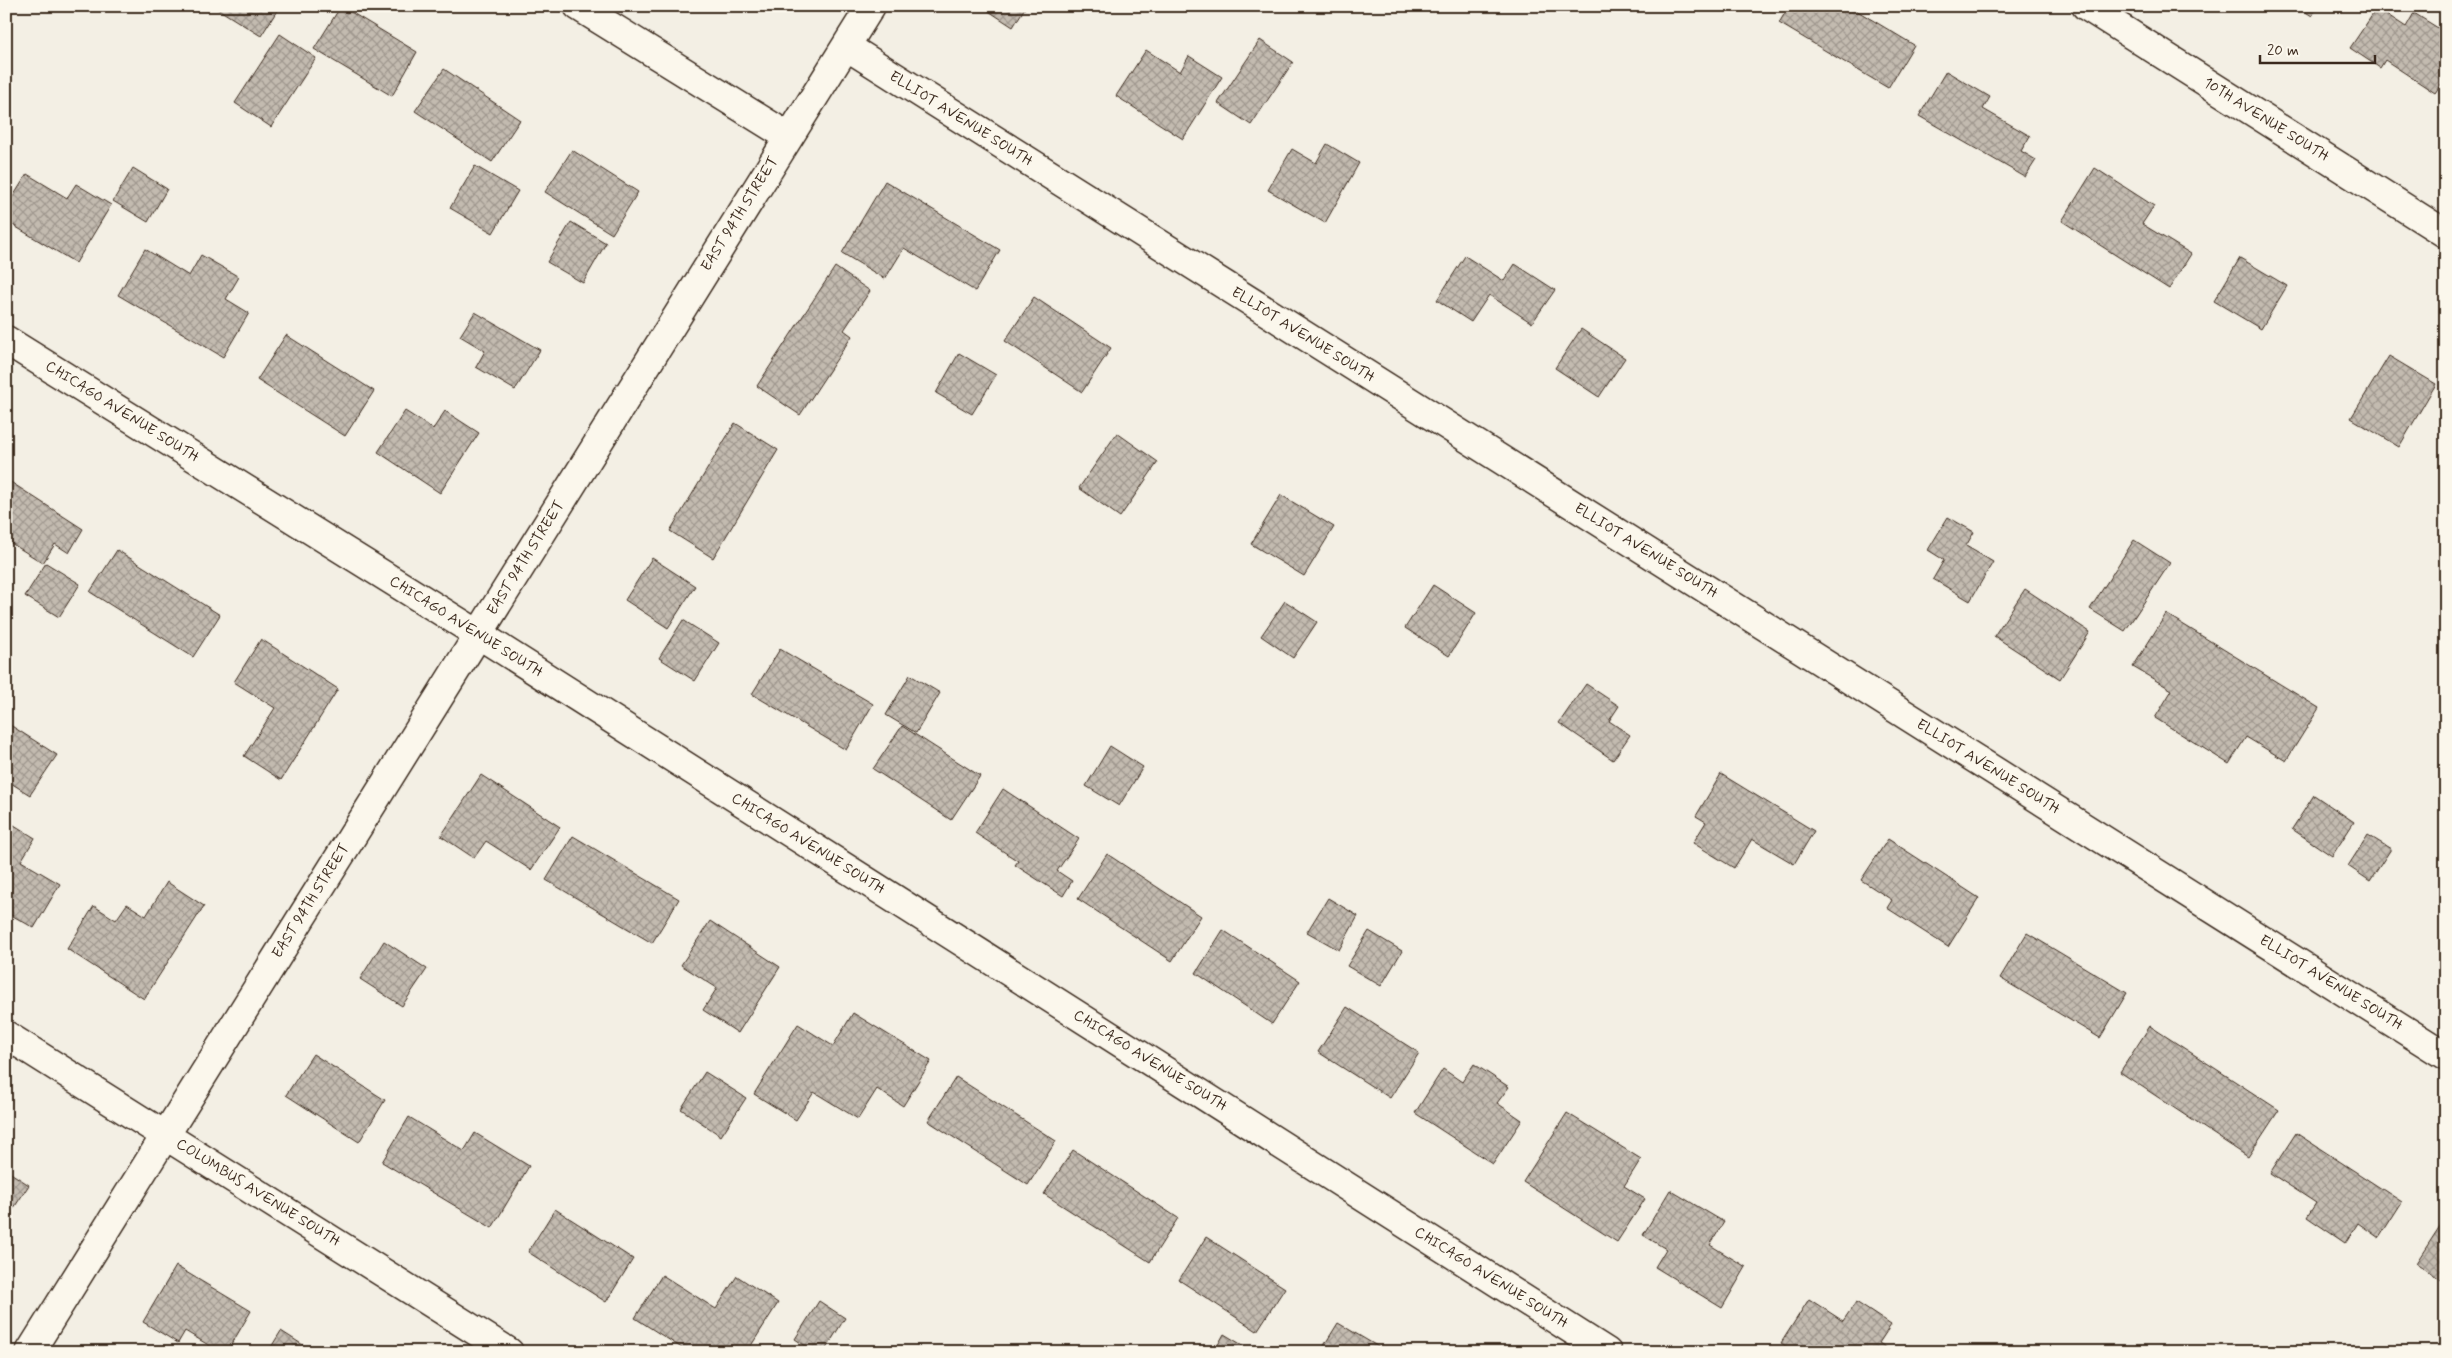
<svg xmlns="http://www.w3.org/2000/svg" width="2452" height="1358" font-family="Mynerve,sans-serif">
	<style>
		.building { fill: url(#building-cross-hatch); stroke: #3b2a1e }
		.lines { fill: none; stroke-linecap: round; stroke-linejoin: round }
		.street-casing { stroke: #3b2a1e; stroke-width: 31 }
		.street { stroke: #fbf7ec; stroke-width: 28 }
		.labels { text-anchor: middle; dominant-baseline: central; stroke-width: 4; stroke-linejoin: round; paint-order: stroke }
		.street-label { font-size: 15px; fill: #3b2a1e; stroke: #fbf7ec }
	</style>
	<defs>
		<pattern id="building-cross-hatch" width="8" height="8" patternUnits="userSpaceOnUse" patternTransform="scale(1.25)"><rect width="8" height="8" fill="#c3bbb0"/><path d="M0 0l8 8M0 8l8-8" fill="none" stroke="#a0988f"/></pattern>
	</defs>
	<rect width="100%" height="100%" fill="#f3efe4"/>
	<filter id="ink" filterUnits="userSpaceOnUse"><feTurbulence type="fractalNoise" baseFrequency=".02" numOctaves="2"/><feDisplacementMap in="SourceGraphic" scale="10" xChannelSelector="R" yChannelSelector="G"/><feConvolveMatrix kernelMatrix="1 2 1 2 8 2 1 2 1" color-interpolation-filters="sRGB"/></filter>
	<g filter="url(#ink)">
		<!-- building -->
		<path class="building" d="M213,6H280L261,36Z
			M341,6L417,52L392,96L314,49Z
			M981,6H1026L1013,27Z
			M1789,6H1849L1914,45L1888,88L1779,23Z
			M2296,6H2318L2312,16Z
			M2377,8L2406,27L2414,13L2446,33V77L2435,93L2385,60L2380,68L2350,48Z
			M280,34L316,58L271,127L235,103Z
			M1260,40L1293,62L1251,125L1218,103Z
			M1146,50L1180,72L1189,56L1222,77L1183,139L1116,96Z
			M444,69L520,120L492,162L415,111Z
			M1946,71L1990,97L1983,109L2030,136L2021,151L2036,160L2025,177L1919,116Z
			M1327,144L1359,163L1325,223L1268,190L1292,149L1316,163Z
			M572,150L638,192L612,234L545,192Z
			M475,166L518,191L493,233L450,208Z
			M133,168L167,189L148,222L113,201Z
			M2095,168L2154,206L2142,224L2191,254L2169,289L2062,221Z
			M27,174L67,198L76,184L111,205L76,263L6,221V208Z
			M885,181L1000,250L975,291L904,248L885,279L842,253Z
			M571,222L606,243L583,283L547,262Z
			M145,249L189,276L201,255L239,277L226,299L249,313L223,357L118,295Z
			M1465,256L1504,281L1515,264L1555,290L1532,323L1489,295L1471,322L1437,300Z
			M2240,258L2287,286L2261,329L2214,301Z
			M835,267L870,291L844,330L852,336L800,415L757,386Z
			M1034,297L1111,348L1082,392L1005,341Z
			M475,312L540,350L515,390L476,367L485,351L460,336Z
			M1581,329L1625,358L1599,397L1555,368Z
			M286,335L374,391L345,436L257,380Z
			M959,353L996,375L972,414L936,393Z
			M2389,356L2436,384L2399,447L2351,418Z
			M405,411L433,429L445,411L479,433L440,493L378,452Z
			M735,423L778,450L713,558L670,531Z
			M1117,433L1158,462L1120,517L1079,488Z
			M6,479L83,529L69,553L55,544L43,563L6,540Z
			M1281,495L1334,527L1304,576L1251,544Z
			M1948,517L1974,532L1966,546L1993,562L1970,601L1933,579L1944,560L1928,550Z
			M2134,540L2170,563L2125,631L2090,609Z
			M117,550L220,615L193,657L90,592Z
			M652,558L695,586L668,628L625,600Z
			M46,563L80,584L59,617L25,596Z
			M1433,585L1476,613L1449,656L1405,628Z
			M2025,589L2090,632L2060,679L1994,636Z
			M1285,601L1317,622L1293,658L1261,636Z
			M2166,614L2319,708L2286,761L2246,737L2229,764L2155,718L2172,690L2133,667Z
			M683,620L719,643L695,681L659,658Z
			M261,639L338,689L281,780L244,756L275,708L234,682Z
			M780,649L873,704L846,750L752,694Z
			M910,675L940,693L916,733L886,715Z
			M1586,684L1619,706L1609,721L1630,735L1613,760L1559,723Z
			M7,723L57,755L30,795L6,780Z
			M902,726L980,776L951,820L873,769Z
			M1110,746L1143,767L1119,806L1086,786Z
			M1721,774L1814,831L1794,864L1752,839L1734,868L1693,843L1706,822L1696,816Z
			M481,775L560,827L531,870L486,841L474,858L441,836Z
			M1003,789L1079,839L1057,871L1072,881L1063,896L1015,865L1018,861L975,833Z
			M2314,795L2354,822L2332,856L2292,829Z
			M6,820L35,838L21,861L60,884L34,928L6,912Z
			M2368,835L2391,849L2370,881L2348,866Z
			M573,836L679,899L652,943L546,880Z
			M1888,839L1979,898L1948,947L1887,908L1892,900L1861,880Z
			M1107,854L1201,916L1172,961L1078,899Z
			M167,882L204,906L144,999L67,949L94,906L116,920L127,904L146,916Z
			M1328,898L1358,916L1339,950L1307,932Z
			M710,921L780,967L738,1033L703,1010L717,988L681,965Z
			M1223,930L1300,981L1272,1024L1196,973Z
			M1369,931L1402,951L1381,986L1347,966Z
			M2027,933L2127,993L2100,1038L2000,978Z
			M384,941L427,969L402,1006L360,979Z
			M1347,1007L1419,1053L1390,1098L1318,1052Z
			M853,1013L931,1061L903,1106L877,1089L858,1119L814,1092L796,1120L754,1094L798,1024L833,1046Z
			M2150,1026L2279,1110L2248,1157L2120,1072Z
			M313,1054L385,1100L359,1142L286,1095Z
			M1474,1064L1509,1087L1497,1103L1522,1120L1493,1164L1415,1113L1443,1069L1462,1082Z
			M705,1072L746,1098L721,1136L681,1109Z
			M956,1077L1056,1141L1028,1185L928,1121Z
			M1567,1113L1641,1159L1624,1186L1645,1199L1617,1242L1523,1182Z
			M409,1117L464,1151L475,1133L529,1166L492,1228L382,1162Z
			M2296,1133L2402,1202L2379,1238L2358,1223L2345,1243L2307,1217L2316,1203L2270,1173Z
			M1073,1150L1178,1218L1150,1262L1044,1194Z
			M6,1170L29,1185L6,1220Z
			M1670,1190L1724,1222L1710,1245L1746,1267L1722,1308L1655,1267L1666,1249L1643,1235Z
			M555,1209L633,1259L606,1302L528,1252Z
			M2442,1223L2446,1225V1283L2416,1263Z
			M1206,1237L1285,1288L1257,1331L1179,1280Z
			M176,1266L251,1311L227,1352H220L185,1331L178,1343L143,1322Z
			M662,1275L716,1309L737,1276L778,1303L747,1352H688L635,1318Z
			M1809,1299L1843,1321L1856,1302L1891,1325L1879,1343L1893,1352H1794L1781,1343Z
			M819,1301L845,1318L824,1352H815L795,1339Z
			M1338,1323L1387,1352H1320Z
			M281,1331L314,1352H268Z
			M1224,1334L1254,1352H1214Z"/>
		<g class="lines">
			<defs>
				<path id="street" d="M578,6L789,137
					M2086,6L2446,234
					M846,46L2446,1056
					M6,340L478,634L1607,1352
					M6,1035L509,1352
					M30,1352L871,6"/>
			</defs>
			<!-- street casing -->
			<use href="#street" class="street-casing"/>
			<!-- street -->
			<use href="#street" class="street"/>
		</g>
	</g>
	<g class="labels">
		<!-- street labels -->
		<g class="street-label">
			<text transform="translate(961 119) rotate(32)">ELLIOT AVENUE SOUTH</text>
			<text transform="translate(2266 120) rotate(32)">10TH AVENUE SOUTH</text>
			<text transform="translate(740 214) rotate(-58)">EAST 94TH STREET</text>
			<text transform="translate(1303 335) rotate(32)">ELLIOT AVENUE SOUTH</text>
			<text transform="translate(122 412) rotate(32)">CHICAGO AVENUE SOUTH</text>
			<text transform="translate(1646 551) rotate(32)">ELLIOT AVENUE SOUTH</text>
			<text transform="translate(526 558) rotate(-58)">EAST 94TH STREET</text>
			<text transform="translate(466 627) rotate(32)">CHICAGO AVENUE SOUTH</text>
			<text transform="translate(1988 767) rotate(32)">ELLIOT AVENUE SOUTH</text>
			<text transform="translate(808 844) rotate(32)">CHICAGO AVENUE SOUTH</text>
			<text transform="translate(311 901) rotate(-58)">EAST 94TH STREET</text>
			<text transform="translate(2331 983) rotate(32)">ELLIOT AVENUE SOUTH</text>
			<text transform="translate(1150 1061) rotate(32)">CHICAGO AVENUE SOUTH</text>
			<text transform="translate(258 1193) rotate(32)">COLUMBUS AVENUE SOUTH</text>
			<text transform="translate(1491 1278) rotate(32)">CHICAGO AVENUE SOUTH</text>
		</g>
	</g>
	<!-- margin -->
	<rect width="2452" height="1358" fill="none" stroke="#fbf7ec" stroke-width="25"/>
	<rect x="12" y="12" width="2427" height="1333" fill="none" stroke="#3b2a1e" stroke-width="2" filter="url(#ink)"/>
	<!-- scale -->
	<path d="M2260 55v8h115v-8" fill="none" stroke="#3b2a1e" stroke-width="2.5"/>
	<text x="2267" y="55" font-size="15" fill="#3b2a1e" stroke="#fbf7ec" stroke-width="4" paint-order="stroke">20 m</text>
</svg>
